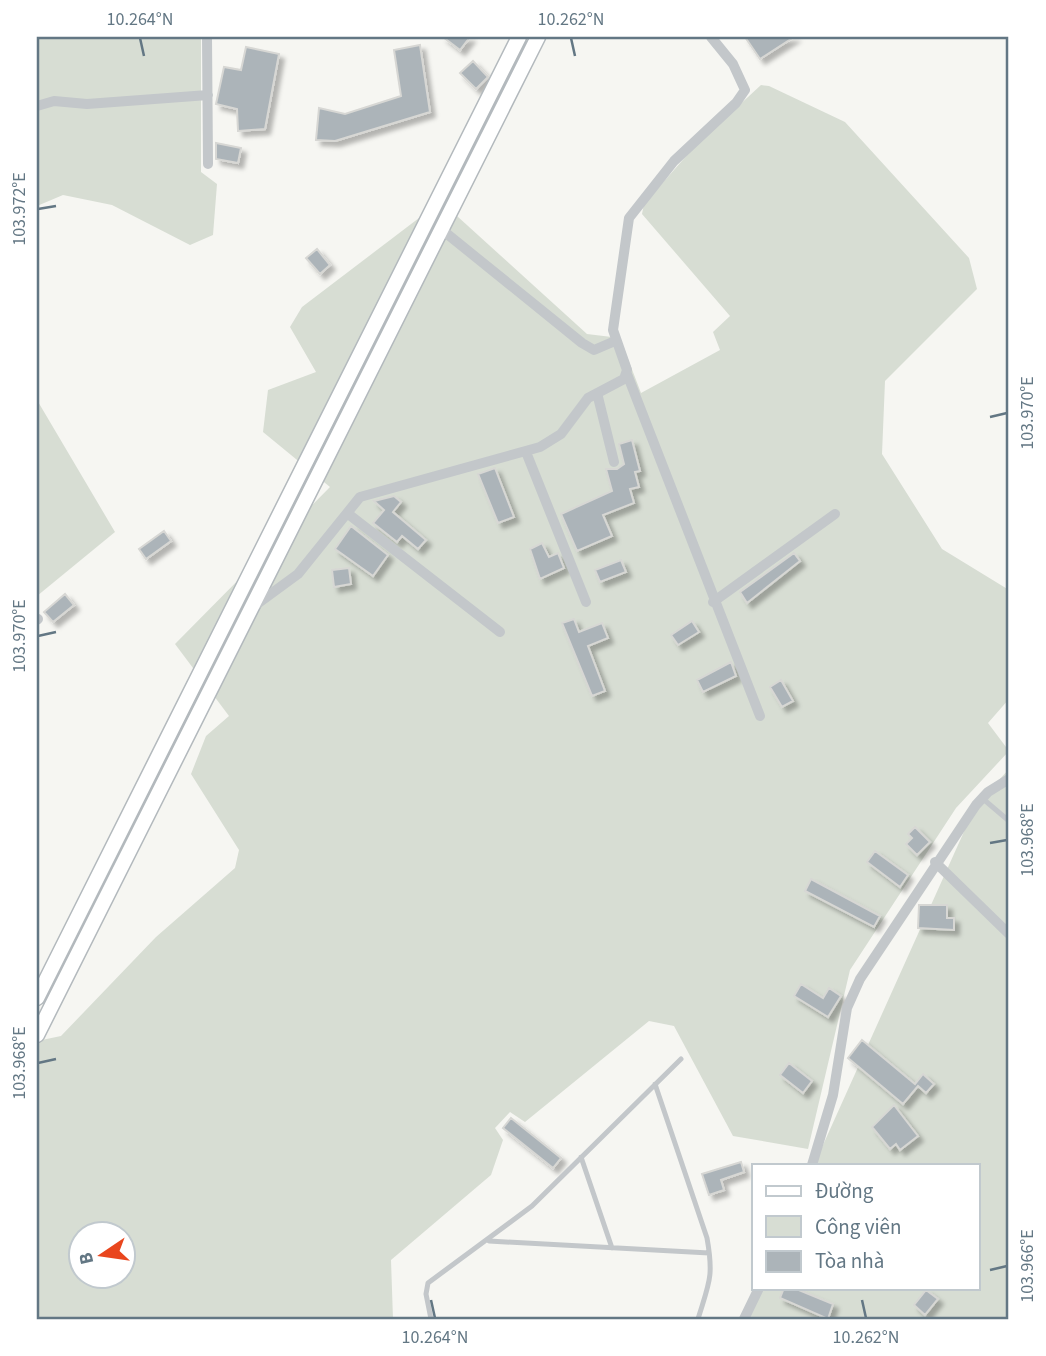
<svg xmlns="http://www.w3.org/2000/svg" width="1046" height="1356" font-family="'Source Sans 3',sans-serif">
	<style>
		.green { fill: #d7ddd3; fill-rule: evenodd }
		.building { fill: #acb4b9; stroke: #d7d7d4; stroke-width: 2; filter: url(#shadow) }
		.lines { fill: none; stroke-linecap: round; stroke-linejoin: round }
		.secondary-casing { stroke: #b3b9bd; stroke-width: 17 }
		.service { stroke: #c3c7ca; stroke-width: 5 }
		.minor { stroke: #c3c7ca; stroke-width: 10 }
		.secondary { stroke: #fff; stroke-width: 14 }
		.ticks { fill: none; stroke: #637784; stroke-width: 2.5 }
		.neatline { fill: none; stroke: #637784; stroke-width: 2.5 }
		.ticks-label { font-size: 18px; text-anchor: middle; fill: #637784 }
	</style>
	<defs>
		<filter id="shadow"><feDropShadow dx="5" dy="5" stdDeviation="2" flood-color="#0004"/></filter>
	</defs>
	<rect width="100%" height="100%" fill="#f6f6f2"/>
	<!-- green -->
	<path class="green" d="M37,37H201V172L217,184L213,235L190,245L112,205L63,195L37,206Z
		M761,85L769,86L845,122L969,258L977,289L885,381L882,454L942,549L1009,590V699L988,723L1009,751L956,808L850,970L808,1149L733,1136L674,1026L649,1021L525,1122L510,1112L495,1128L503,1140L491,1175L391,1260L393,1319H37V1041L61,1036L156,937L235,868L239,850L191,774L206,736L229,716L175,644L330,487L263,432L268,390L316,372L290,327L302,307L419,218L457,216L587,334L620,338L641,393L720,350L713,332L730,316L642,214L644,204L696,145ZM80,1234H122V1276H80Z
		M37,400L115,532L37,596Z
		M1009,769V1319H744L758,1288H978V1165H814L976,805Z"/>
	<!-- building -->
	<path class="building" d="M443,37H470L460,50Z
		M745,37H794L760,59Z
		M420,45L430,112L335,141L316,140L319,108L345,114L401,96L394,50Z
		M246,47L279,54L265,129L238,131L237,109L216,104L224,67L241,70Z
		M473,61L488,77L476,89L460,73Z
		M216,143L241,148L238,163L216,159Z
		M317,249L330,265L320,274L306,258Z
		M632,440L640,471L635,472L639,487L630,489L634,503L603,515L612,536L577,551L561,514L612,491L606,469H617L624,464L619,444Z
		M495,468L514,517L498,523L478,474Z
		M394,496L401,502L393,512L426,540L418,549L402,536L397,542L373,523L384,510L374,501Z
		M351,526L388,555L373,576L335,549Z
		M164,531L171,541L146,559L139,549Z
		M542,543L549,557L558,553L564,568L540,579L530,549Z
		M794,553L800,561L747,603L740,592Z
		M621,560L626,572L600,582L595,570Z
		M349,568L351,584L334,587L332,570Z
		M65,594L74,605L53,622L44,612Z
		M574,619L579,632L602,623L608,638L588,646L605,691L592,696L562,623Z
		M692,621L699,632L678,645L671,635Z
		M731,662L736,676L703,692L697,680Z
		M781,680L793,701L782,707L770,687Z
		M915,827L930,842L917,855L906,844L912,838L908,834Z
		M875,851L908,875L900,887L867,862Z
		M811,879L880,916L874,927L805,891Z
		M919,905H947V918H954V930L918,928Z
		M801,984L823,998L829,988L841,996L828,1017L794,996Z
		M862,1040L915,1084L923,1074L934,1084L926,1093L918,1086L903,1104L848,1058Z
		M789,1063L812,1081L803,1093L780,1075Z
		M894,1105L918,1136L900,1150L896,1144L890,1149L872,1127Z
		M511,1118L561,1158L553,1168L503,1128Z
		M741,1162L744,1172L721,1180L724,1190L709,1195L702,1174Z
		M784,1288H794L833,1304L828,1319L780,1298Z
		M926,1290L938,1299L925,1315L914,1305Z"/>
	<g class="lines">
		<defs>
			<path id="secondary" d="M37,998L519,37
				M37,1035L538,37"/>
		</defs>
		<!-- secondary casing -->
		<use href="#secondary" class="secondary-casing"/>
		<!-- service -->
		<path class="service" d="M982,798L1009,821
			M655,1084L707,1238C714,1277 709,1283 698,1319
			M581,1157L612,1248
			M489,1241L709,1253
			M431,1319L426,1294L428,1283L532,1206L681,1059"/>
		<!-- minor -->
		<path class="minor" d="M207,37L208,164
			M37,106L54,101L87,104L208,95
			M441,229L582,343L594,350L615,341
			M627,374L760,716
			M597,393L614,462
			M526,452L586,602
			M347,513L500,632
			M713,602L835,514
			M253,607L298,574L360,497L540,447L561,434L588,398L624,379L627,370L613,330L629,218L674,161L736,103L745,90L733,64L711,37
			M37,620L38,619
			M935,862L1009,934
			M812,1165L833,1095L847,1008L860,979L976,805L988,792L1009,779
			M744,1319L759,1288"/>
		<!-- secondary -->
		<use href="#secondary" class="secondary"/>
	</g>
	<!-- ticks -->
	<path class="ticks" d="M140,38L144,56M571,38L575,56M38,209L56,206M990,417L1007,413M38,636L56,632M990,843L1007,840M38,1063L56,1059M990,1270L1007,1266M431,1300L435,1318M862,1300L866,1318"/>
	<!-- border -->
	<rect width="1046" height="1356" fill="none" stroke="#ffffff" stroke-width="77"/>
	<!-- legend -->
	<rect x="752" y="1164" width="228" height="126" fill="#ffffff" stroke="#c1c9ce" stroke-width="2"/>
	<rect x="766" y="1186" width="35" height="10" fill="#ffffff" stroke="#c1c9ce" stroke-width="2"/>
	<text x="815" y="1198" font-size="21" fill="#637784">Đường</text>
	<rect x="766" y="1216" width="35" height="21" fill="#d7ddd3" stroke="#c1c9ce" stroke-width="2"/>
	<text x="815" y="1234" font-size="21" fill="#637784">Công viên</text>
	<rect x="766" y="1251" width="35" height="21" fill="#acb4b9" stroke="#c1c9ce" stroke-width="2"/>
	<text x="815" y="1268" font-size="21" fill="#637784">Tòa nhà</text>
	<!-- north arrow -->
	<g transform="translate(102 1255) rotate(257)"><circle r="33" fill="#ffffff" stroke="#c1c9ce" stroke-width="2"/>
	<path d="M0-5L12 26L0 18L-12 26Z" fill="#e9461e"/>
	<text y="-10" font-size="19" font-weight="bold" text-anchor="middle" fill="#637784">B</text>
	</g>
	<rect x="38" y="38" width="969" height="1280" class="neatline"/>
	<g class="ticks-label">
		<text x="140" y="25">10.264°N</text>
		<text x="571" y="25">10.262°N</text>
		<text transform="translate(19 209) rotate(-90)" y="6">103.972°E</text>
		<text transform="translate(1027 413) rotate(-90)" y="6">103.970°E</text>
		<text transform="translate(19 636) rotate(-90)" y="6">103.970°E</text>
		<text transform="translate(1027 840) rotate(-90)" y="6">103.968°E</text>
		<text transform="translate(19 1063) rotate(-90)" y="6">103.968°E</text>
		<text transform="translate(1027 1266) rotate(-90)" y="6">103.966°E</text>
		<text x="435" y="1343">10.264°N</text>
		<text x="866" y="1343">10.262°N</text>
	</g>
</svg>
